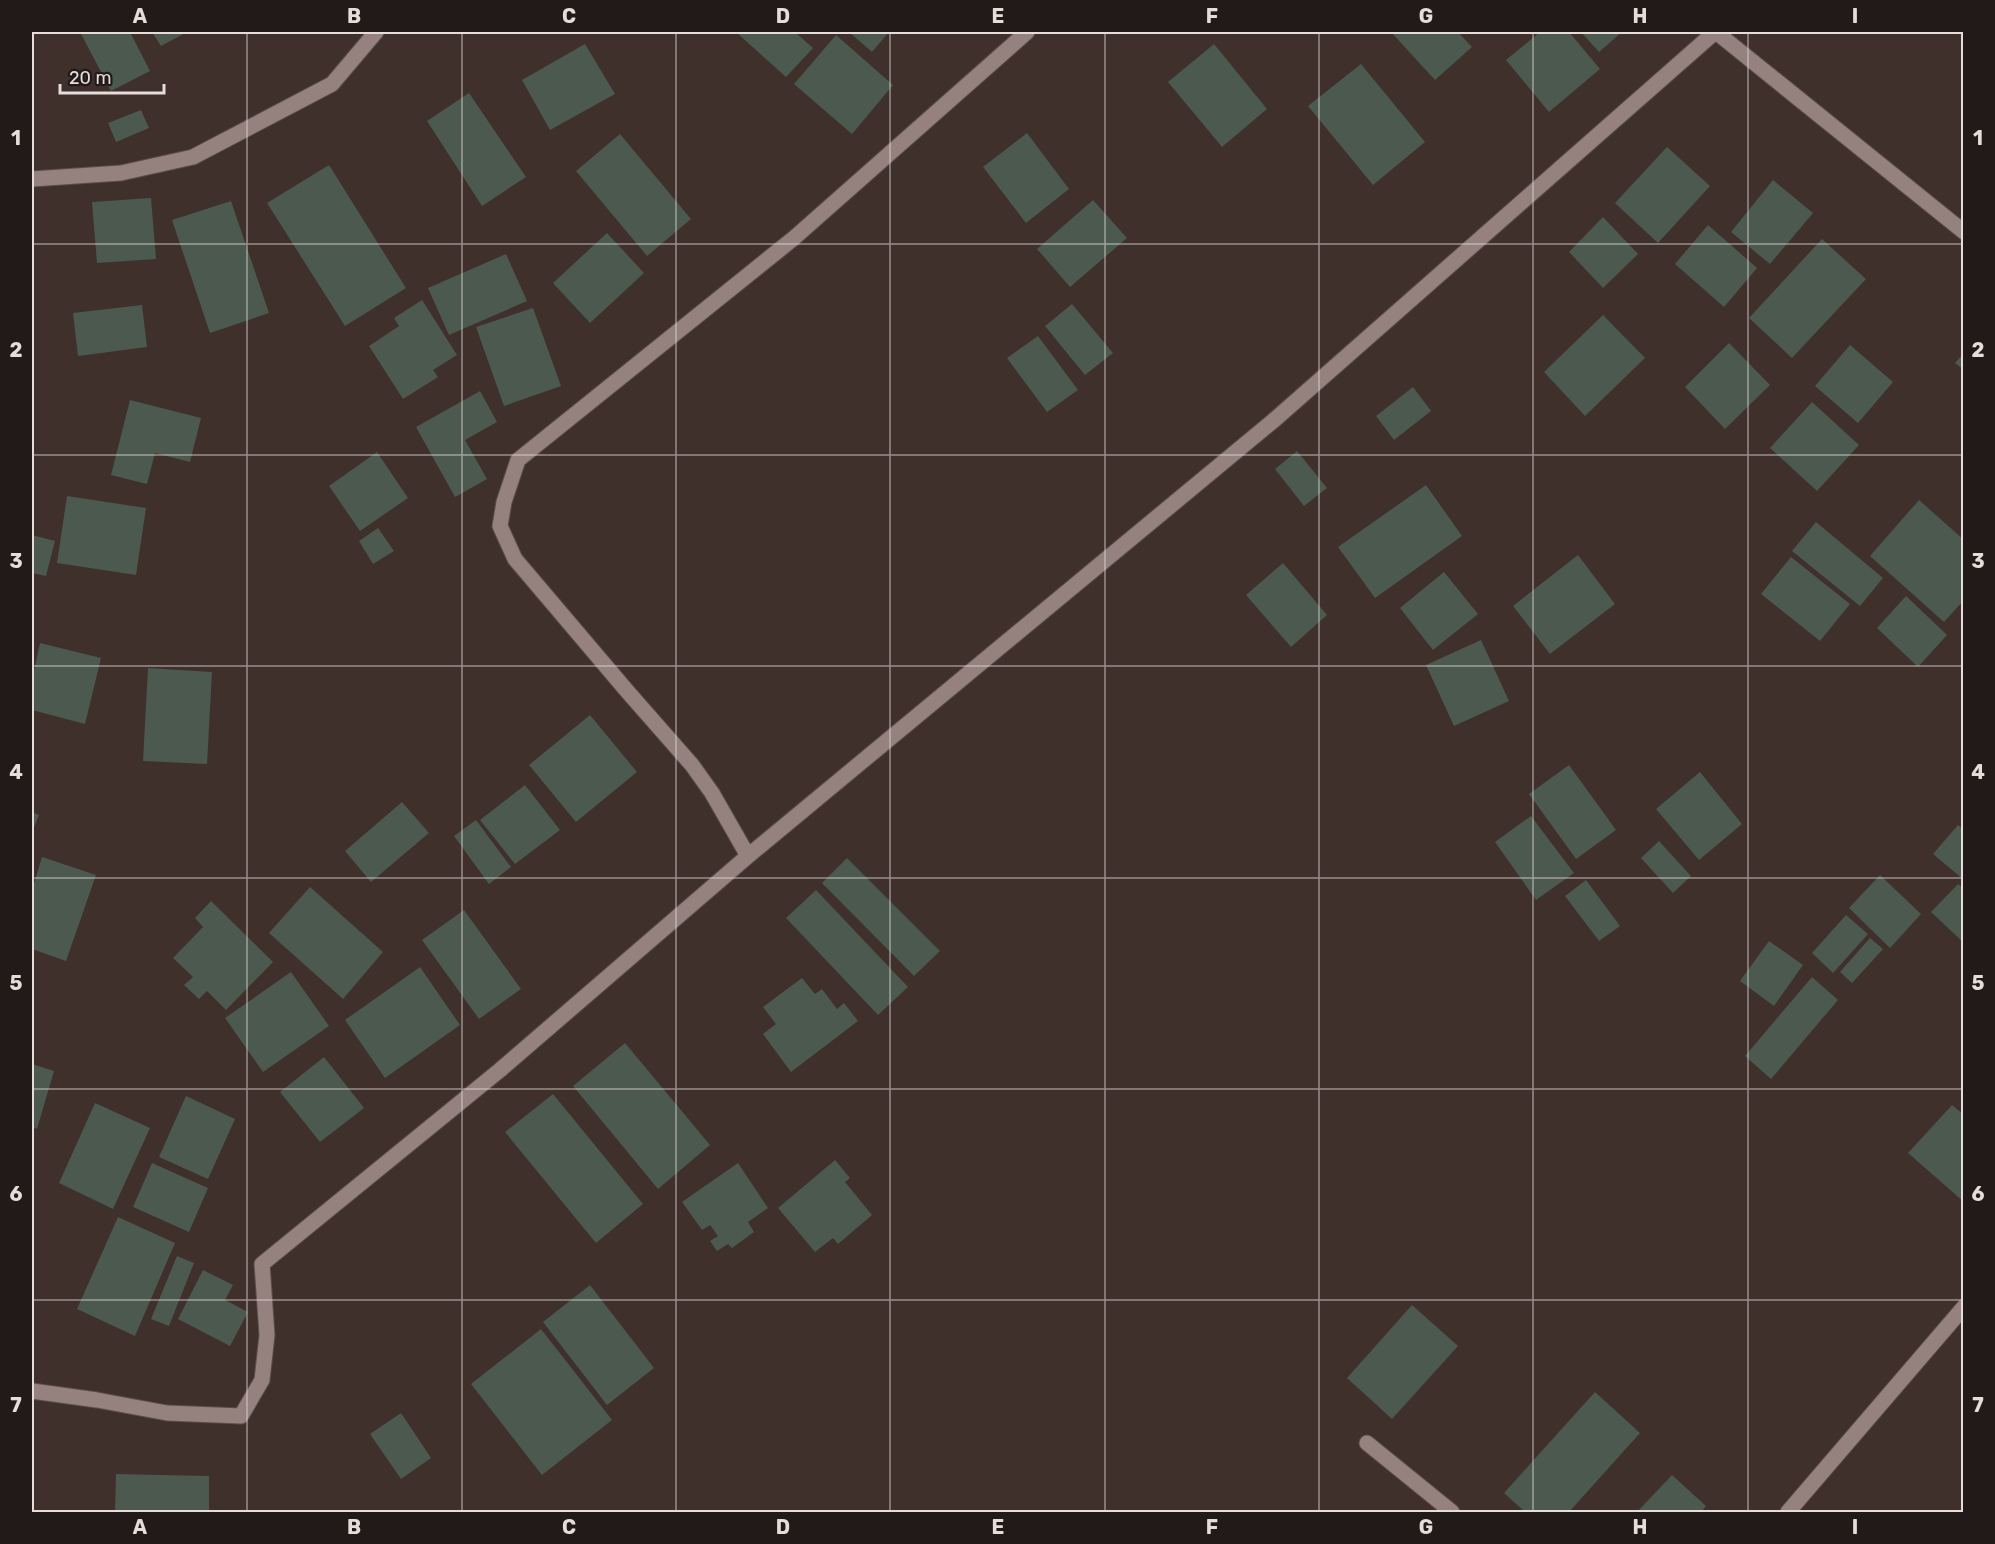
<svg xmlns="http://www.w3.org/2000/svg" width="1995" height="1544" font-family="Rubik,sans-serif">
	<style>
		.building { fill: #4b594f }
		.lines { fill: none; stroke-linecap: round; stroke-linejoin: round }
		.minor-casing { stroke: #5b4e4b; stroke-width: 17 }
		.minor { stroke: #95827e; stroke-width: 15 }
		.grid { fill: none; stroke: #e6dcda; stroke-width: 1.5; stroke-opacity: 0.55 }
		.neatline { fill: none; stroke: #e6dcda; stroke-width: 2 }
		.grid-label { font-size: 20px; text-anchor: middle; font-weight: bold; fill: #e6dcda }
	</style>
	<rect width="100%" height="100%" fill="#3f302c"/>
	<!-- building -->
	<path class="building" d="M80,32H130L150,71L111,91Z
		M152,32H187L161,46Z
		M736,32H795L813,48L786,77Z
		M849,32H889L872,52Z
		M1391,32H1458L1472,47L1435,80Z
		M1540,32H1569L1600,69L1549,112L1506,60Z
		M1581,32H1622L1599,52Z
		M836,35L893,85L852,134L794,84Z
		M585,44L615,94L550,130L522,80Z
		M1214,44L1267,109L1222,147L1168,82Z
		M1361,64L1425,142L1373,185L1308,106Z
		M469,93L526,177L482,206L427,121Z
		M141,110L149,128L116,142L108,123Z
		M1027,133L1069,189L1026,223L983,167Z
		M620,134L691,219L647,256L576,171Z
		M1667,147L1710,186L1658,243L1615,203Z
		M329,165L406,288L345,326L267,203Z
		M1773,180L1813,213L1770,264L1731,232Z
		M151,198L156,259L97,263L92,202Z
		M1093,200L1127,238L1070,287L1037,249Z
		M231,201L269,313L210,333L172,220Z
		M1603,217L1638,254L1603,288L1569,252Z
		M1708,225L1757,268L1724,307L1675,264Z
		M607,233L644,273L590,323L553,283Z
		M1822,239L1866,279L1792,358L1749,318Z
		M506,254L527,301L449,335L428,288Z
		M422,300L457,355L433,370L438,377L403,399L369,346L399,326L394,318Z
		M1072,304L1113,353L1085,375L1045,326Z
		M142,305L147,347L78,356L73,313Z
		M533,308L561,386L504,406L476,327Z
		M1603,315L1645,358L1585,416L1544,372Z
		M1038,336L1078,390L1047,412L1007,358Z
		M1729,343L1770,385L1725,429L1685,387Z
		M1850,345L1893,382L1858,423L1815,386Z
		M1964,353V370L1955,363Z
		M1413,387L1431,411L1394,440L1376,416Z
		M480,391L497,422L465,440L487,479L455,497L416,427Z
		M130,400L201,418L190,462L155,453L147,484L111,475Z
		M1812,402L1859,445L1817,491L1770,448Z
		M1297,451L1327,488L1304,506L1275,469Z
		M377,452L408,498L360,531L329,486Z
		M1426,485L1462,536L1375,598L1338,547Z
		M67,496L146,508L136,575L57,563Z
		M1919,500L1964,540V600L1944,622L1870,556Z
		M1816,522L1883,578L1860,606L1792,551Z
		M378,528L394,551L373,564L359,541Z
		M32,535L55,541L46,576L32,573Z
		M1578,555L1615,604L1550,654L1513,606Z
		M1791,557L1850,604L1820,641L1761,594Z
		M1283,563L1327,615L1291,647L1246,595Z
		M1444,572L1478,614L1433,650L1400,608Z
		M1906,596L1947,635L1918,667L1877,628Z
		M1481,640L1509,701L1454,726L1426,665Z
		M40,643L101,658L85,724L32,710V680Z
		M148,668L212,672L207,764L143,761Z
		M590,715L637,772L576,822L529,765Z
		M1569,765L1616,830L1576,859L1529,794Z
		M1700,772L1742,824L1699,860L1656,809Z
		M525,785L560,830L515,864L480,820Z
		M402,802L429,833L371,882L345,851Z
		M32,812L39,815L32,832Z
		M1531,816L1574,873L1536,900L1495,842Z
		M476,820L511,867L489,884L454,836Z
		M1958,825L1964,830V880L1933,854Z
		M1659,841L1691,876L1673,893L1641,858Z
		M42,857L96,875L66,961L32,949V890Z
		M847,858L940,951L914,976L822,883Z
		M1880,875L1921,914L1890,948L1849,908Z
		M1586,880L1620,926L1599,941L1565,896Z
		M1958,884L1964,889V943L1931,912Z
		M310,887L383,952L343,999L269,933Z
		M816,890L908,987L878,1015L786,918Z
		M211,901L273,962L226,1010L207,991L199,999L184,985L193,977L173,958L203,927L195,918Z
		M464,910L521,989L479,1019L422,940Z
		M1846,915L1868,934L1833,973L1812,953Z
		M1870,938L1883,949L1852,983L1840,972Z
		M1769,941L1803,965L1774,1006L1740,981Z
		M420,967L460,1025L385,1078L345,1020Z
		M291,972L329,1026L263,1072L225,1018Z
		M1812,977L1838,1000L1771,1079L1745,1056Z
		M802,978L815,994L822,989L837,1009L844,1003L858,1021L791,1072L763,1034L776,1024L763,1007Z
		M625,1043L710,1145L658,1189L573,1086Z
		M324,1057L364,1108L320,1142L280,1092Z
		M32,1064L54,1071L37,1129L32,1127Z
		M553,1094L643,1204L596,1243L505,1132Z
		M186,1096L235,1119L208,1179L159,1157Z
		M95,1103L150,1128L113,1209L59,1183Z
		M1952,1105L1964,1115V1202L1908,1153Z
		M835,1160L850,1178L845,1182L872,1215L838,1244L833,1238L815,1252L778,1208Z
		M152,1163L208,1188L189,1232L133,1207Z
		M738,1163L768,1208L748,1222L754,1232L732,1248L728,1244L717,1251L710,1241L718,1236L710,1225L702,1230L682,1202Z
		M118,1217L175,1243L135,1336L77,1309Z
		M177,1256L194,1263L169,1326L151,1319Z
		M203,1270L233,1285L225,1300L248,1312L230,1346L178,1319Z
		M590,1285L654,1368L607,1405L543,1322Z
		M1412,1305L1458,1346L1392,1419L1347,1378Z
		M541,1329L612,1420L542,1475L471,1384Z
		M1595,1392L1640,1433L1569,1512H1525L1504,1493Z
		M401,1413L431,1458L401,1479L370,1434Z
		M116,1474L209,1476V1512H115Z
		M1672,1475L1706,1506L1701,1512H1637Z"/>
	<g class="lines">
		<defs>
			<path id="minor" d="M1716,32L1964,232
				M32,179L121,173L193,157L332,84L376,32
				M748,856L712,793L692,765L627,691L515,559L500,526L504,502L518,460L794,238L1027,32
				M32,1391L97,1400L167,1413L241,1416L262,1380L267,1335L262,1264L500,1070L748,856L1273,421L1715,32
				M1367,1443L1452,1512
				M1788,1512L1964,1307"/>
		</defs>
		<!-- minor casing -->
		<use href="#minor" class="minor-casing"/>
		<!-- minor -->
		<use href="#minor" class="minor"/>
	</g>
	<!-- grid -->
	<path class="grid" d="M247,32V1512M462,32V1512M676,32V1512M890,32V1512M1105,32V1512M1319,32V1512M1533,32V1512M1748,32V1512M32,244H1964M32,455H1964M32,666H1964M32,878H1964M32,1089H1964M32,1300H1964"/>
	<!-- border -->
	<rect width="1995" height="1544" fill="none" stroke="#211a18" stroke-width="66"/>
	<!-- scale -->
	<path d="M60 84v9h104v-9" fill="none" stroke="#e6dcda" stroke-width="3"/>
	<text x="69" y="84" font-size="18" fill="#e6dcda" stroke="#211a18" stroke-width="4.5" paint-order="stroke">20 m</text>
	<rect x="33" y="33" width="1929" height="1478" class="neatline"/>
	<g class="grid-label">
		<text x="140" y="23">A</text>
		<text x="354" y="23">B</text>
		<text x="569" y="23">C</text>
		<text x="783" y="23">D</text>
		<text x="998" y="23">E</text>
		<text x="1212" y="23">F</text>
		<text x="1426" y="23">G</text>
		<text x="1640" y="23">H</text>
		<text x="1855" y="23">I</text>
		<text x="16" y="145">1</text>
		<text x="1978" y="145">1</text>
		<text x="16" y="357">2</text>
		<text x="1978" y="357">2</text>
		<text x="16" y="568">3</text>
		<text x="1978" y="568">3</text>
		<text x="16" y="779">4</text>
		<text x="1978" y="779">4</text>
		<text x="16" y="990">5</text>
		<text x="1978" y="990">5</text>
		<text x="16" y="1201">6</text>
		<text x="1978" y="1201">6</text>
		<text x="16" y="1412">7</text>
		<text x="1978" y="1412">7</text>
		<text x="140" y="1534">A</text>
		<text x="354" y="1534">B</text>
		<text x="569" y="1534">C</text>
		<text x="783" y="1534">D</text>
		<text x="998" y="1534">E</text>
		<text x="1212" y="1534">F</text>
		<text x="1426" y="1534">G</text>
		<text x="1640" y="1534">H</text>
		<text x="1855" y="1534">I</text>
	</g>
</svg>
